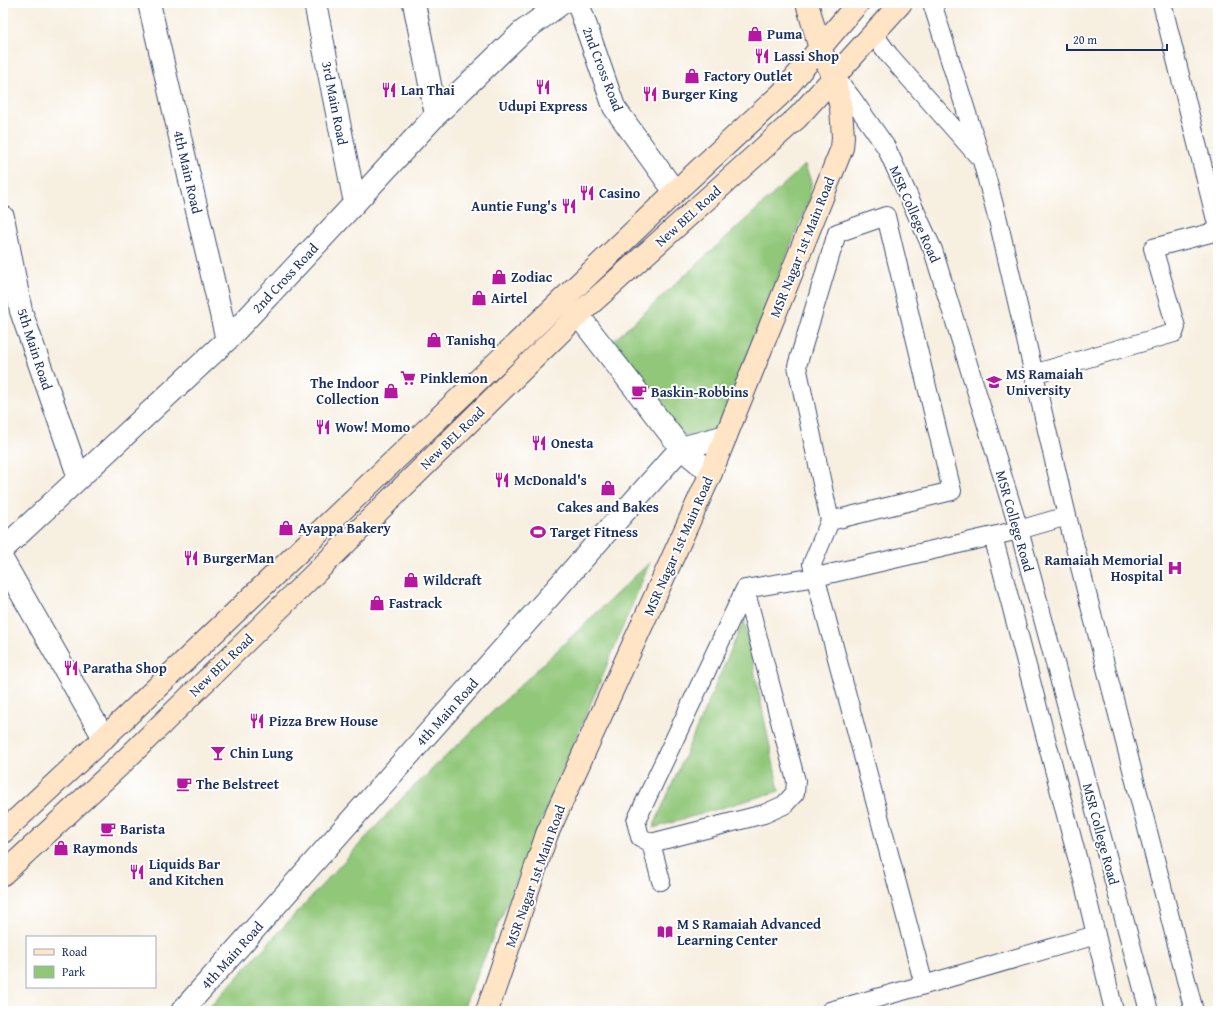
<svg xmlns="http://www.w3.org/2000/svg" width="1221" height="1014" font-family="'Gentium Book Plus',serif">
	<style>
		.green { fill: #91c779; stroke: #567b6c }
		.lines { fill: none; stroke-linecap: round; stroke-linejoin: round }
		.lane-casing { stroke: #3c4c72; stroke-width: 20 }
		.street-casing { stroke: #3c4c72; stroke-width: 24 }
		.secondary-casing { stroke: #3c4c72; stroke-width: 24 }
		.lane { stroke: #fff; stroke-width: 18 }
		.street { stroke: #fff; stroke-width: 22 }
		.secondary { stroke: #ffe4c6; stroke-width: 22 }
		.labels { text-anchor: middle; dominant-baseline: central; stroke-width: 4; stroke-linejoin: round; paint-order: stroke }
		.poi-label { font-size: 14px; font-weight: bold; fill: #1b2f5e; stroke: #fff; text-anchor: start }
		.street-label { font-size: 14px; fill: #1b2f5e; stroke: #fff }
	</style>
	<rect width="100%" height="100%" fill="#fff"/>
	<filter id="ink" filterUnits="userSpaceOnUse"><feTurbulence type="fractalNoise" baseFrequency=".025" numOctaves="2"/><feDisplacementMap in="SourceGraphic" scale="8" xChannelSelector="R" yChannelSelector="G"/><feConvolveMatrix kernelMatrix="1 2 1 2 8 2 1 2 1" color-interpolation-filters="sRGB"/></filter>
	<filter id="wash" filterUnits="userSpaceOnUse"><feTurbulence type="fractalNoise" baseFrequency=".012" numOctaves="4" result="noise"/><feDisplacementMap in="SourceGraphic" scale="16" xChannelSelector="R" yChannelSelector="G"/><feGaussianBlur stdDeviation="0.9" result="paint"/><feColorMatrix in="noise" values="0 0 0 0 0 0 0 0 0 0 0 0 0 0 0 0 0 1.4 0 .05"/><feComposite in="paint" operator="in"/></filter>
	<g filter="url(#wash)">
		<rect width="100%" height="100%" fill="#f7efe0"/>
		<!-- green -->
		<path class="green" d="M805,165L811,182L810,197L719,425L704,437L685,436L608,346Z
			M650,562L462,1011H206L405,795Z
			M744,620L779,791L653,828Z"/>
	</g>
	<g filter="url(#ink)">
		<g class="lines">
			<defs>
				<path id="lane" d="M932,3L982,161L998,220L1067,516L1194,1011
					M1162,3L1218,228
					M873,33L889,55L978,156
					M835,77L851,97L886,147L933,250L1019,530L1149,1011
					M1033,374L1174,333L1176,327L1153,248L1218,231
					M830,521L952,491L886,216L837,233L797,366L830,521L812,564L924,985
					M993,536L1083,880L1114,1011
					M745,589L796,781L795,793L784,805L764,814L651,843L640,837L636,821Z
					M745,589L816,577L1019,530L1067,516
					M651,843L661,881
					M830,1011L924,985L1096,935"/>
				<path id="street" d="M149,3L227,340
					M315,3L355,203
					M414,3L436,115
					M578,3L614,107L675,192
					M3,217L21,311L79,478
					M578,315L681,448L711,473
					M3,549L227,340L355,203L436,115L522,32L562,3
					M3,561L104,738
					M182,1011L681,448L726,436"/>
				<path id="secondary" d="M3,832L104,738L675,192L782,93L858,3
					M3,874L120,765L578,315L798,117L901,3
					M487,1011L547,834L711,473L842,148L843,137L841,108L834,77L820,49L807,3"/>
			</defs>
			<!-- lane casing -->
			<use href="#lane" class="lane-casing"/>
			<!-- street casing -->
			<use href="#street" class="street-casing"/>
			<!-- secondary casing -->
			<use href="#secondary" class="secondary-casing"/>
			<!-- lane -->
			<use href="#lane" class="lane"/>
			<!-- street -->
			<use href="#street" class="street"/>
			<!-- secondary -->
			<use href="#secondary" class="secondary"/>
		</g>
	</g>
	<!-- icons -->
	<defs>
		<symbol id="shop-bare" viewBox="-9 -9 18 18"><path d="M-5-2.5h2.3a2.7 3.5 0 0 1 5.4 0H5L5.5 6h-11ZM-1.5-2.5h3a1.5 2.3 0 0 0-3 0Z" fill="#b5179e" stroke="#fff" stroke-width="2.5" paint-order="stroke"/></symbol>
		<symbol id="restaurant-bare" viewBox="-9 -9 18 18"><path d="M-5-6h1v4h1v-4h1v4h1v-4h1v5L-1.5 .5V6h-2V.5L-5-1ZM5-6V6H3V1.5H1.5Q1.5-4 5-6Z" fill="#b5179e" stroke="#fff" stroke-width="2.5" paint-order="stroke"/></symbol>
		<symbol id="supermarket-bare" viewBox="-9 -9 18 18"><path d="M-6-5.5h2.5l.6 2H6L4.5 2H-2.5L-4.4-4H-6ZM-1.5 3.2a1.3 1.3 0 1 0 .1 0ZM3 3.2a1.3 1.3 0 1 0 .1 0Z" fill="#b5179e" stroke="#fff" stroke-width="2.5" paint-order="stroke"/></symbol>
		<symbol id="university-bare" viewBox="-9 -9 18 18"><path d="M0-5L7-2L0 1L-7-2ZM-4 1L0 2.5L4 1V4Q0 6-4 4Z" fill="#b5179e" stroke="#fff" stroke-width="2.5" paint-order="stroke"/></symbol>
		<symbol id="cafe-bare" viewBox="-9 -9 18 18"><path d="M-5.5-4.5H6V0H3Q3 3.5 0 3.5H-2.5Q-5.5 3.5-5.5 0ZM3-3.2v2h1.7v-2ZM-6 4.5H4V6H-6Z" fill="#b5179e" stroke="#fff" stroke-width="2.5" paint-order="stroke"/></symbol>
		<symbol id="stadium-bare" viewBox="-9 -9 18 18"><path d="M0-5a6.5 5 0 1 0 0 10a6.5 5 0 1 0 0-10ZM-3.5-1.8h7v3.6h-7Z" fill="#b5179e" stroke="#fff" stroke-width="2.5" paint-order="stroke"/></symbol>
		<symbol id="hospital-bare" viewBox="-9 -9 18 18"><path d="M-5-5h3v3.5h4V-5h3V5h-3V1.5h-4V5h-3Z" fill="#b5179e" stroke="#fff" stroke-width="2.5" paint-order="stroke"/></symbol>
		<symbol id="bar-bare" viewBox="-9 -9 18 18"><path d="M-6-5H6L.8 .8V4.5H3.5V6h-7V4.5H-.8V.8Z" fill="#b5179e" stroke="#fff" stroke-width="2.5" paint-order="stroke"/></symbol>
		<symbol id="library-bare" viewBox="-9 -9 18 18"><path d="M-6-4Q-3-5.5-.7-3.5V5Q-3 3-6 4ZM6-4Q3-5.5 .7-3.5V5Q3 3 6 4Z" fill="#b5179e" stroke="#fff" stroke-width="2.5" paint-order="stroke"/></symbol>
	</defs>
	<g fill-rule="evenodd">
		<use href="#shop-bare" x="744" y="23" width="22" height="22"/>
		<use href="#restaurant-bare" x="751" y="45" width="22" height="22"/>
		<use href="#shop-bare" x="681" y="65" width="22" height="22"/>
		<use href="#restaurant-bare" x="532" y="76" width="22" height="22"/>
		<use href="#restaurant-bare" x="378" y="79" width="22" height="22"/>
		<use href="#restaurant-bare" x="639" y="83" width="22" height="22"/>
		<use href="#restaurant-bare" x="576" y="182" width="22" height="22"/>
		<use href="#restaurant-bare" x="558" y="195" width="22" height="22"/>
		<use href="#shop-bare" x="488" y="266" width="22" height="22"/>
		<use href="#shop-bare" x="468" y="287" width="22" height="22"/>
		<use href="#shop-bare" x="423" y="329" width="22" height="22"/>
		<use href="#supermarket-bare" x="397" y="367" width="22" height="22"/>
		<use href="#university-bare" x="983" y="371" width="22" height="22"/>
		<use href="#shop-bare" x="380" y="380" width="22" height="22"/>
		<use href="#cafe-bare" x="628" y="381" width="22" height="22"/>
		<use href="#restaurant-bare" x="312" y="416" width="22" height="22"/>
		<use href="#restaurant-bare" x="528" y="432" width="22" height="22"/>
		<use href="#restaurant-bare" x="491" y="469" width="22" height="22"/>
		<use href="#shop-bare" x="597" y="477" width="22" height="22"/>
		<use href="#shop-bare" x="275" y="517" width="22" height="22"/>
		<use href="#stadium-bare" x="527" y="521" width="22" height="22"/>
		<use href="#restaurant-bare" x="180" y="547" width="22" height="22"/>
		<use href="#hospital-bare" x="1164" y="557" width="22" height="22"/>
		<use href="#shop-bare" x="400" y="569" width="22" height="22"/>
		<use href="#shop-bare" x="366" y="592" width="22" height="22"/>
		<use href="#restaurant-bare" x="60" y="657" width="22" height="22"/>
		<use href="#restaurant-bare" x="246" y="710" width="22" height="22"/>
		<use href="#bar-bare" x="207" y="742" width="22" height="22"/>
		<use href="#cafe-bare" x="173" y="773" width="22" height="22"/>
		<use href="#cafe-bare" x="97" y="818" width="22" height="22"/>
		<use href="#shop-bare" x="50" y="837" width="22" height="22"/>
		<use href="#restaurant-bare" x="126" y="861" width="22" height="22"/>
		<use href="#library-bare" x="654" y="921" width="22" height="22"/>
	</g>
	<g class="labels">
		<!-- poi labels -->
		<g class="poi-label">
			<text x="767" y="34">Puma</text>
			<text x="774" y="56">Lassi Shop</text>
			<text x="704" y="76">Factory Outlet</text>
			<text x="401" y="90">Lan Thai</text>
			<text x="662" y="94">Burger King</text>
			<text x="543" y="106" text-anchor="middle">Udupi Express</text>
			<text x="599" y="193">Casino</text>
			<text x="557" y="206" text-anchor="end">Auntie Fung's</text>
			<text x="511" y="277">Zodiac</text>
			<text x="491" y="298">Airtel</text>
			<text x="446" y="340">Tanishq</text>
			<text x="1006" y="374">MS Ramaiah<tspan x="1006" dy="16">University</tspan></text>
			<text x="420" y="378">Pinklemon</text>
			<text x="379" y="383" text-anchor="end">The Indoor<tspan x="379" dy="16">Collection</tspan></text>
			<text x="651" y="392">Baskin-Robbins</text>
			<text x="335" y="427">Wow! Momo</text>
			<text x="551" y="443">Onesta</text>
			<text x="514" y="480">McDonald's</text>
			<text x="608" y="507" text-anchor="middle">Cakes and Bakes</text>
			<text x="298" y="528">Ayappa Bakery</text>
			<text x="550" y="532">Target Fitness</text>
			<text x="203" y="558">BurgerMan</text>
			<text x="1163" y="560" text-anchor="end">Ramaiah Memorial<tspan x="1163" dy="16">Hospital</tspan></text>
			<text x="423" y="580">Wildcraft</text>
			<text x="389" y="603">Fastrack</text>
			<text x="83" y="668">Paratha Shop</text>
			<text x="269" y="721">Pizza Brew House</text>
			<text x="230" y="753">Chin Lung</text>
			<text x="196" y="784">The Belstreet</text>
			<text x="120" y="829">Barista</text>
			<text x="73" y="848">Raymonds</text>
			<text x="149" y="864">Liquids Bar<tspan x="149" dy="16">and Kitchen</tspan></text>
			<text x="677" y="924">M S Ramaiah Advanced<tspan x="677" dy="16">Learning Center</tspan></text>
		</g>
		<!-- street labels -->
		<g class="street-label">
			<text transform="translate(603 69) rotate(69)">2nd Cross Road</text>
			<text transform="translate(335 103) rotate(79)">3rd Main Road</text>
			<text transform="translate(188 172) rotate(77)">4th Main Road</text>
			<text transform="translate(915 214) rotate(66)">MSR College Road</text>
			<text transform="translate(688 216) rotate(-42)">New BEL Road</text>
			<text transform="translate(802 247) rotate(-68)">MSR Nagar 1st Main Road</text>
			<text transform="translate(285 278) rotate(-47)">2nd Cross Road</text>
			<text transform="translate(35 349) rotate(72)">5th Main Road</text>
			<text transform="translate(452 438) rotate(-44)">New BEL Road</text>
			<text transform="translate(1015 521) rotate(74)">MSR College Road</text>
			<text transform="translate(678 546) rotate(-66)">MSR Nagar 1st Main Road</text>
			<text transform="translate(221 665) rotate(-44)">New BEL Road</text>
			<text transform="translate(447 712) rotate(-48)">4th Main Road</text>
			<text transform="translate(1101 834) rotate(75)">MSR College Road</text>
			<text transform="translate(535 876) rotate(-70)">MSR Nagar 1st Main Road</text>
			<text transform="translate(232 955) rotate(-48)">4th Main Road</text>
		</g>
	</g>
	<!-- margin -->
	<rect width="1221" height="1014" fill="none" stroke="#fff" stroke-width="16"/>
	<!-- legend -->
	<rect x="26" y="936" width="130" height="52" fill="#ffffff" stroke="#a4acbf"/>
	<rect x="34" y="949" width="20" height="6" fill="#ffe4c6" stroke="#a4acbf"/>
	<text x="62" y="956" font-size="12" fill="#1b2f5e">Road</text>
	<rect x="34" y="966" width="20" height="12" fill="#91c779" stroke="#a4acbf"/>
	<text x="62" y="976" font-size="12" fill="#1b2f5e">Park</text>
	<!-- scale -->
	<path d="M1067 44v6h100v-6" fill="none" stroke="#1b2f5e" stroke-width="2"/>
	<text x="1073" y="44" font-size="12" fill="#1b2f5e" stroke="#ffffff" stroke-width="3" paint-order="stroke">20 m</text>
</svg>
